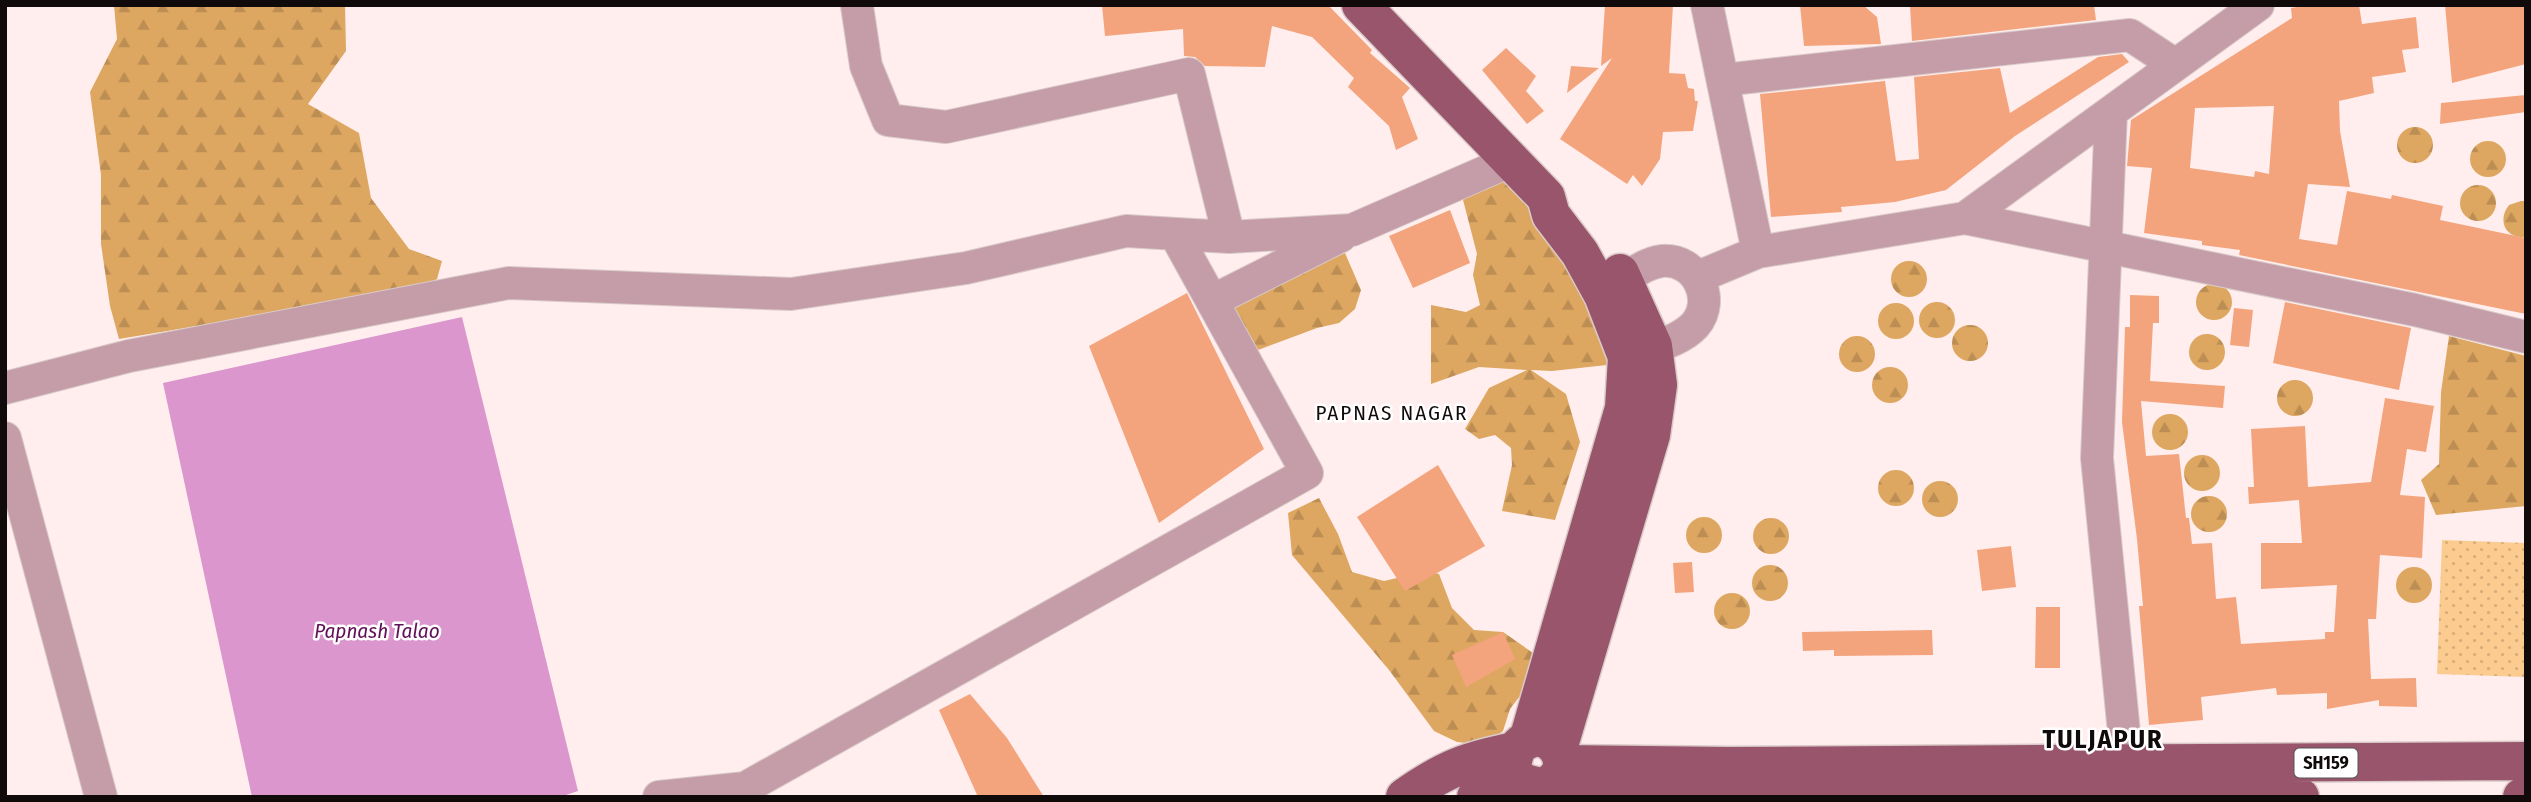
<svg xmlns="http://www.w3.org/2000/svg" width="2531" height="802" font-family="'Fira Sans Condensed',sans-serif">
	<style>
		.forest { fill: url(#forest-firs) }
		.park { fill: url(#park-dots) }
		.water { fill: #da96cd }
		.building { fill: #f4a47d; fill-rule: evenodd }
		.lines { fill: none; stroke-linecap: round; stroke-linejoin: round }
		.minor-casing { stroke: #d9cac9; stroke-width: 34 }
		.major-casing { stroke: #d9cac9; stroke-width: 41 }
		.minor { stroke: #c49da9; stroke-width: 32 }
		.major { stroke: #98556c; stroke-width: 38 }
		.labels { text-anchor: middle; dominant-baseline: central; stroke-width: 5; stroke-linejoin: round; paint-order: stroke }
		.shield { fill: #fff; stroke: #585454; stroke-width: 2 }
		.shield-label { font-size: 18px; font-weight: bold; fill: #100b0a }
		.neighbourhood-label { font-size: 21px; letter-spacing: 2px; fill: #100b0a; stroke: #fff }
		.water-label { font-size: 21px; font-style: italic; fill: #611058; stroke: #fff }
		.district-label { font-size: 26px; font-weight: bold; letter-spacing: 2px; fill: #100b0a; stroke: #fff }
	</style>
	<defs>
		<pattern id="forest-firs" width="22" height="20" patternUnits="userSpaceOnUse" patternTransform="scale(1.75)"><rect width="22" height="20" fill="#dea761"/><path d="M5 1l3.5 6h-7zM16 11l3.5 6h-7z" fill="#bd8e53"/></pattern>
		<pattern id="park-dots" width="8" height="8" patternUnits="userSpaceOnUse" patternTransform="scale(1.75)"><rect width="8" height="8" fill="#fccb8f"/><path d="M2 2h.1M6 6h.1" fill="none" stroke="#d7ad7a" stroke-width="1.8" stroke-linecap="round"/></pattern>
	</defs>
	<rect width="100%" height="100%" fill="#ffeeed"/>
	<!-- forest -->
	<path class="forest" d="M114,5H345L346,51L308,104L359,133L371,198L409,249L442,261L437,279L404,303L300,309L119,339L110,306L101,244V175L90,92L117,39Z
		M2397 145a18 18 0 1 1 36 0a18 18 0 1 1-36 0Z
		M2470 159a18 18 0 1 1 36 0a18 18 0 1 1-36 0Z
		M1491,178L1534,192L1616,364L1552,371L1531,370L1566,394L1580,442L1555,520L1502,511L1512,465L1511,448L1495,435L1479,439L1465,429L1489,388L1527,370L1479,367L1431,384V305L1466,312L1480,305L1473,275L1477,254L1462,196Z
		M2460 203a18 18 0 1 1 36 0a18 18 0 1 1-36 0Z
		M2521,201H2526V237C2505,239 2497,220 2509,205Z
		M1345,253L1361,290L1355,309L1339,323L1317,328L1242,356L1234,307L1321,263Z
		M1891 279a18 18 0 1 1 36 0a18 18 0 1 1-36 0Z
		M2196 302a18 18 0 1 1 36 0a18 18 0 1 1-36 0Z
		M1919 320a18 18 0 1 1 36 0a18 18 0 1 1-36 0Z
		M1878 321a18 18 0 1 1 36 0a18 18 0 1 1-36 0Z
		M1952 343a18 18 0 1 1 36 0a18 18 0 1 1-36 0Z
		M2189 352a18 18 0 1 1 36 0a18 18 0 1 1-36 0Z
		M1839 354a18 18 0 1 1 36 0a18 18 0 1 1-36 0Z
		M2449,336L2526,356V506L2436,515L2421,480L2439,464L2441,392Z
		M1872 385a18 18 0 1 1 36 0a18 18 0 1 1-36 0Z
		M2277 398a18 18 0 1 1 36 0a18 18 0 1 1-36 0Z
		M2152 432a18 18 0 1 1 36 0a18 18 0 1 1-36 0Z
		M2184 473a18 18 0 1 1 36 0a18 18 0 1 1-36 0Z
		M1878 488a18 18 0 1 1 36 0a18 18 0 1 1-36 0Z
		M1922 499a18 18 0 1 1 36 0a18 18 0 1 1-36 0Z
		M2191 514a18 18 0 1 1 36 0a18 18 0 1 1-36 0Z
		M1319,498L1338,534L1352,572L1384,581L1428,571L1439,574L1452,608L1474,630L1503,632L1536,655L1529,684L1510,709L1503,731L1483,745L1457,742L1434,731L1389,670L1292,555L1288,513Z
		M1686 535a18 18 0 1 1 36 0a18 18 0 1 1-36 0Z
		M1753 536a18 18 0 1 1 36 0a18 18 0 1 1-36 0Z
		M1752 583a18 18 0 1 1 36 0a18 18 0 1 1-36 0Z
		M2396 585a18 18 0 1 1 36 0a18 18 0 1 1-36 0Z
		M1714 611a18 18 0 1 1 36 0a18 18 0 1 1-36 0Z"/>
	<!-- park -->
	<path class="park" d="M2442,540L2526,543V677L2437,674Z"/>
	<!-- water -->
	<path class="water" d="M462,317L578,791L560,797H252L163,383Z"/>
	<!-- building -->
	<path class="building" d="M1102,5H1328L1372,50L1370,53L1410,88L1402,97L1418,139L1396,150L1389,126L1348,87L1354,78L1312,37L1272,26L1265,67L1205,66L1195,57L1184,56L1183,29L1105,36Z
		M1605,5H1673L1669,73L1685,74L1688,88L1694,89L1695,101H1698L1693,131L1663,132L1660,159L1642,186L1633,175L1627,184L1560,139L1612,58L1601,66Z
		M1800,5H1863L1877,17L1881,44L1804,46Z
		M1910,5H2094L2096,20L1912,41Z
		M2309,5H2359L2362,24L2416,17L2419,48L2402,50L2406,72L2372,77L2374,93L2339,101L2340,131L2350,187L2308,184L2299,239L2337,245L2347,191L2391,199L2392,195L2443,206L2440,220L2526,238V314L2239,255L2240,250L2202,245V241L2144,233L2152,168L2127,166L2131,120L2292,18L2291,8ZM2274,106L2269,174L2255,171L2254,177L2190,168L2195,108Z
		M2445,5H2526V64L2452,83Z
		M1506,48L1536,76L1526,91L1544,111L1527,124L1482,70Z
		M2122,54L2129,62L2015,136L1946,190L1895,202L1841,207L1842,212L1771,217L1760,94L1885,81L1896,161L1919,159L1914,77L2000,68L2010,113L2098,57Z
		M1571,66L1599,68L1567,93Z
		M2526,95V112L2440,124L2441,103Z
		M1450,210L1470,263L1413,288L1389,236Z
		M1187,293L1264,449L1159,523L1089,346Z
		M2130,295L2159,296V323H2153L2150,381L2225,386L2223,408L2141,401L2146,456L2179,454L2186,518H2189L2192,544L2212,543L2216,599L2236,597L2241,644L2325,639V632H2334L2337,585L2261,589V543H2302L2299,500L2249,504L2248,487H2254L2251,429L2305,426L2308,487L2371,482L2385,398L2434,406L2426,452L2407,449L2400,495L2425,497L2422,558L2380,555L2376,619H2368L2371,679L2416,678L2417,707L2379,706V700L2327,709V693L2277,695L2276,688L2201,697L2203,720L2149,725L2139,606H2143L2137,539L2122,422L2125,327H2130Z
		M2285,302L2411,328L2399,390L2273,363Z
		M2234,308L2253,310L2249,347L2230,345Z
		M1438,465L1485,546L1405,591L1357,517Z
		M2011,546L2016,587L1982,591L1977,550Z
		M1692,562L1694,592L1675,593L1673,563Z
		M2036,607H2060V668H2035Z
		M1932,630L1933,655L1834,656V650L1803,651L1802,632Z
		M1503,632L1515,659L1466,687L1452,655Z
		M970,694L1007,738L1044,797H978L939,710Z"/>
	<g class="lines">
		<defs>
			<path id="minor" d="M1707,5L1758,252
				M857,6L866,66L888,120L946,127L1189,74L1229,237
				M1723,80L2130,35L2168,60
				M2111,112L2097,458L2127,763
				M1965,218L2258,5
				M1698,277L1758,252L1965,218L2415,310L2526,337
				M1606,293C1622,282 1642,263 1662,261C1696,258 1717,299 1695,325C1679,342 1652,347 1631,355
				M1212,301L1341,236
				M5,388L129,356L509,283L791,294L966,268L1126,231L1229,237L1352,230L1510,161
				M5,438L101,797
				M659,797L745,788L1307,473L1175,234"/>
			<path id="major" d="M1361,5L1546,197L1551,215L1580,253L1603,295L1627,357L1624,408L1528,740
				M1558,749L1651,435L1658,385L1653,346L1620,273
				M1562,764L1729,766L2526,761
				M1543,787C1586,769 1546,717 1519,746C1515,751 1514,756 1513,761C1511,783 1530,785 1546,788C1557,790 1567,793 1578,796L2300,797
				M1405,797C1445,769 1468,760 1516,751
				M1476,797L1521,781
				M2522,797H2526"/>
		</defs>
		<!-- minor casing -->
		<use href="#minor" class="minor-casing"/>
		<!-- major casing -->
		<use href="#major" class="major-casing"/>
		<!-- minor -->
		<use href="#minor" class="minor"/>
		<!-- major -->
		<use href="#major" class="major"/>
	</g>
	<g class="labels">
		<!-- shield labels -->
		<rect class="shield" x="2294.5" y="748.5" width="63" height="29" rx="5"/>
		<g class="shield-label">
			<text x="2326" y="763">SH159</text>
		</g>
		<!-- neighbourhood labels -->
		<g class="neighbourhood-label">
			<text x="1392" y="413">PAPNAS NAGAR</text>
		</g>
		<!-- water labels -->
		<g class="water-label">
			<text x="377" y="631">Papnash Talao</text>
		</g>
		<!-- district labels -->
		<g class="district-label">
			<text x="2103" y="739">TULJAPUR</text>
		</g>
	</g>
	<!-- border -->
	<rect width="2531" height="802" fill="none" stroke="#100b0a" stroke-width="14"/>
</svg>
